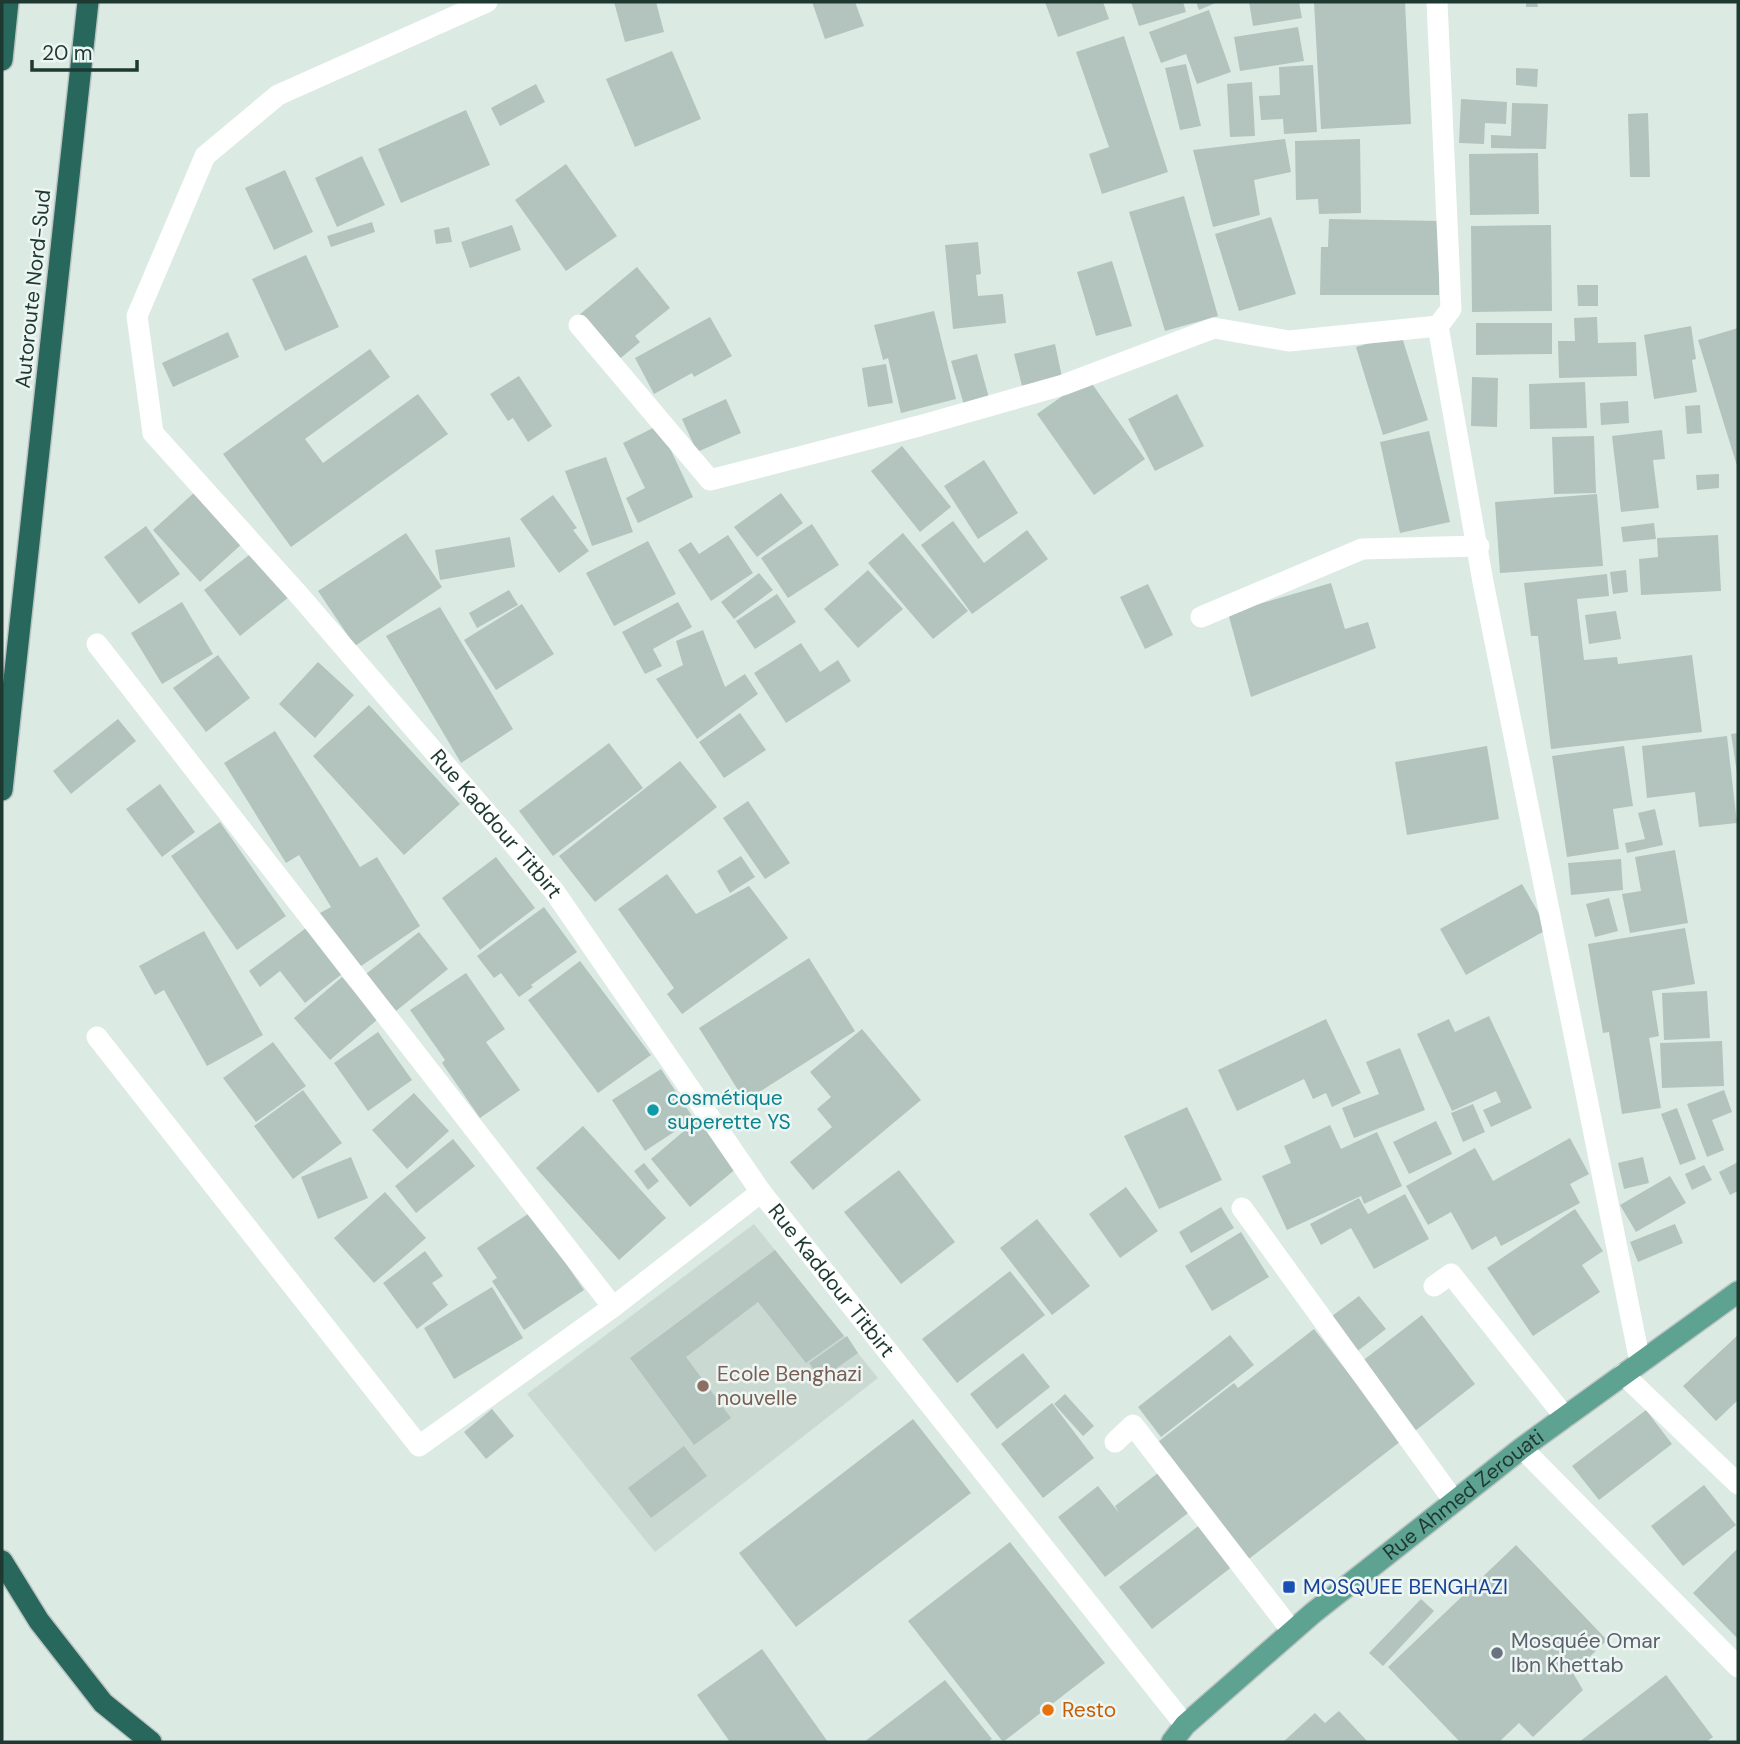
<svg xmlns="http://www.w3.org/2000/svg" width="1740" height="1744" font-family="'DM Sans',sans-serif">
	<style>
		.built { fill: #cbd9d3 }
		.building { fill: #b2c4bd }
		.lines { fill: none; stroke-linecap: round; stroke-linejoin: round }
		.major-casing { stroke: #bcc4c2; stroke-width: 24 }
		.highway-casing { stroke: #bcc4c2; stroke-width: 24 }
		.minor { stroke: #fff; stroke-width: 21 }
		.major { stroke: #5ea292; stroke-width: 21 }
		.highway { stroke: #28675b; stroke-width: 21 }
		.culture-dot { fill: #0f9aa8; stroke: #edf6f2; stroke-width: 2.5 }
		.education-dot { fill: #8d6e63; stroke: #edf6f2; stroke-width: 2.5 }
		.transit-dot { fill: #1a4fb4; stroke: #edf6f2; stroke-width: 2.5 }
		.worship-dot { fill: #6b7280; stroke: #edf6f2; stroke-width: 2.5 }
		.food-dot { fill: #e8710a; stroke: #edf6f2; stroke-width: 2.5 }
		.labels { text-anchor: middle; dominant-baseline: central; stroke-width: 5; stroke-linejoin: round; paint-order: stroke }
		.street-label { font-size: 21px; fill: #1e3932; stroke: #edf6f2 }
		.culture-label { font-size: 21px; fill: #0d838f; stroke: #edf6f2; text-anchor: start }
		.education-label { font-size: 21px; fill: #785e54; stroke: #edf6f2; text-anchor: start }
		.transit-label { font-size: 21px; fill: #164399; stroke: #edf6f2; text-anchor: start }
		.worship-label { font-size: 21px; fill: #5b616d; stroke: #edf6f2; text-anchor: start }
		.food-label { font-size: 21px; fill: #c56008; stroke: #edf6f2; text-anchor: start }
	</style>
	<rect width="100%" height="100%" fill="#dceae4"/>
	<!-- built -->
	<path class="built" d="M754,1224L878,1378L655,1552L527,1394Z"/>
	<!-- building -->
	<path class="building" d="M614,2H656L664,32L625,42Z
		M812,2H855L864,26L825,39Z
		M1045,2H1103L1109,19L1058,37Z
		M1131,2H1183L1186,12L1139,26Z
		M1196,2H1218L1199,10Z
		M1249,2H1299L1302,18L1253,26Z
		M1314,2H1405L1411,124L1321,129Z
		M1526,2H1537L1538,7H1526Z
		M1209,10L1231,72L1197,84L1186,54L1161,63L1149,32Z
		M1298,27L1304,61L1240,71L1234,37Z
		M1124,36L1168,172L1102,194L1089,154L1109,147L1076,52Z
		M672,51L701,119L635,147L606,79Z
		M1186,64L1201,126L1180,130L1165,68Z
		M1313,65L1317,132L1284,134L1283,119L1261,120L1259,96L1280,95L1279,67Z
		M1516,68L1538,69L1537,87L1516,85Z
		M1252,82L1255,136L1230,137L1227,84Z
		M536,84L545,102L500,126L491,108Z
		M1461,99L1507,102L1506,124L1485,123L1484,144L1459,143Z
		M1512,103L1548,104L1546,149L1491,148V135L1511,136Z
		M466,110L490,165L401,203L378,149Z
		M1648,113L1650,177H1630L1628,114Z
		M1285,139L1291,172L1254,180L1260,215L1213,227L1193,150Z
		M1360,139L1361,213L1319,214L1318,199L1296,200L1295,141Z
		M1538,153L1539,214L1470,215L1469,154Z
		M362,156L385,205L337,227L315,178Z
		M566,164L617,236L566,271L515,200Z
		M285,170L313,232L274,250L245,188Z
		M1184,196L1218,316L1165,331L1129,212Z
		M1271,217L1296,294L1239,311L1215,234Z
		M1329,219L1440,221L1439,295H1320L1321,247H1328Z
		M372,222L375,232L331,247L327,236Z
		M512,225L521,250L470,268L461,242Z
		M1551,225L1552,311L1472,312L1471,226Z
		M449,227L452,242L436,244L434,230Z
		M978,242L981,274L976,275L978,296L1003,294L1006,323L953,329L945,245Z
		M306,255L339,327L285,351L252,279Z
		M1112,261L1132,326L1096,336L1077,272Z
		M637,267L670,308L635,336L640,342L617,361L579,315Z
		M1577,285H1598V306H1578Z
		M934,311L956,399L901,413L888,358L883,360L874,325Z
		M710,317L732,356L694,377L692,373L654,394L635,358Z
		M1597,317L1598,343L1636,342L1637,376L1559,378L1558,341H1575L1574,318Z
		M1476,323H1552V354L1476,355Z
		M1691,326L1696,359L1692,360L1697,392L1654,399L1644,335Z
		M1738,328V469L1698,340Z
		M228,332L239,357L173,387L162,363Z
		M1401,334L1428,420L1383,435L1356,347Z
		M1055,344L1062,377L1022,386L1014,354Z
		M370,349L390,377L305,439L323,463L418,394L448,434L291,547L223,454Z
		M977,354L989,398L964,405L951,361Z
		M886,364L893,403L868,407L862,368Z
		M519,376L552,426L528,442L513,418L508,421L490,394Z
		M1472,377L1498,378L1497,427L1471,426Z
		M1088,378L1145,459L1094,495L1037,414Z
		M1585,382L1587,428L1530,429L1529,384Z
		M1177,394L1204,446L1155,471L1128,419Z
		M726,399L741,433L697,452L682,419Z
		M1628,401L1629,423L1601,425L1600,403Z
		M1700,405L1702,433L1687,434L1685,406Z
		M659,425L693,497L638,523L626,498L645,488L623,443Z
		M1662,430L1665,459L1653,460L1659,508L1621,512L1612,436Z
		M1429,431L1450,522L1400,533L1380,442Z
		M1594,436L1596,493L1554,494L1552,437Z
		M902,446L951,507L920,532L871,471Z
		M606,457L633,532L592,546L565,471Z
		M984,460L1018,513L978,539L944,486Z
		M1719,474V488L1697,490L1696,475Z
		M196,491L244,542L200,582L153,530Z
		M781,493L803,523L757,557L734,527Z
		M1597,494L1603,566L1500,573L1495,502Z
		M553,495L577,528L573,530L589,551L559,573L520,519Z
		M953,521L984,563L1027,530L1048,559L972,614L921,545Z
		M1654,523L1656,539L1623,542L1621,527Z
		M812,524L839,565L788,598L761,558Z
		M146,526L180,574L139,604L104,557Z
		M406,533L442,587L355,646L318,591Z
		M903,533L968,611L933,639L868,563Z
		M728,535L753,573L711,601L678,550L691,542L699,554Z
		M1718,535L1721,591L1641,595L1639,559L1658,557L1657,538Z
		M510,537L515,567L440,580L435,550Z
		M648,541L676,594L614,626L586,573Z
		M253,552L289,597L240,636L204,590Z
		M868,570L903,609L858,648L824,609Z
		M1626,570L1628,592L1613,594L1610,572Z
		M759,573L773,590L734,619L721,602Z
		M1607,574L1609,596L1577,599L1584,660L1617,657L1618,664L1692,655L1702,732L1551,749L1538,636H1531L1524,583Z
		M1331,583L1345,629L1368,622L1376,648L1251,697L1228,613Z
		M1148,584L1173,635L1145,649L1120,597Z
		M509,590L518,605L477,628L469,613Z
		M777,594L796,622L755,649L736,621Z
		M182,602L213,654L162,684L131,633Z
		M678,602L692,627L653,649L662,666L645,674L622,632Z
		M522,604L554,654L496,690L464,640Z
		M440,607L513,729L461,763L386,636Z
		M1616,611L1621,639L1589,644L1585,615Z
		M703,630L725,687L745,674L758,694L697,739L656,679L683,665L676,641Z
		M801,643L820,672L838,660L851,681L786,723L754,673Z
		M218,655L250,698L206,732L173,688Z
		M318,662L354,695L315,738L279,704Z
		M369,705L460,804L404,855L313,756Z
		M740,713L766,750L724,778L699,742Z
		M118,719L136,741L71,794L53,771Z
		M275,731L360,867L377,857L420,926L361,966L320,913L331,907L299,855L286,863L224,763Z
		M1738,733V773H1737L1731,734Z
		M1727,736L1737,823L1699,827L1695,792L1647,798L1642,746Z
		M609,743L643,788L553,856L519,811Z
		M1487,746L1499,819L1407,835L1395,762Z
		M1624,746L1633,806L1613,809L1619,849L1567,857L1552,756Z
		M680,761L717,807L595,902L559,856Z
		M160,784L195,832L162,857L126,809Z
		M748,801L790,863L765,879L723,818Z
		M1655,809L1663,845L1627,853L1625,843L1645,839L1638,813Z
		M220,822L286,916L237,950L171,856Z
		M1675,850L1688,923L1630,933L1622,894L1641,891L1635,857Z
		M741,856L755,877L730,893L717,871Z
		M496,857L535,908L480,950L442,898Z
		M1621,859L1623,890L1571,895L1568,863Z
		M667,874L696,914L749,886L788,938L682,1014L667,994L674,988L618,909Z
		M1522,884L1548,929L1466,975L1440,929Z
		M1609,898L1618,931L1595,937L1586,904Z
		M544,907L577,952L531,985L533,987L519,997L501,973L494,978L477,956Z
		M306,928L342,974L305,1003L280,971L260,987L249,971Z
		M1685,928L1695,984L1652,991L1659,1036L1649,1038L1661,1108L1622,1114L1609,1032L1603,1033L1588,944Z
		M204,931L263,1035L207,1066L164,990L155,995L139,966Z
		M419,932L448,969L396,1011L366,974Z
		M809,958L855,1031L745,1101L699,1028Z
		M580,961L651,1055L598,1093L528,1000Z
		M466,973L505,1029L486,1042L520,1090L480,1118L442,1063L445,1060L410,1010Z
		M342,977L378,1019L330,1060L294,1018Z
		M1707,991L1710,1038L1664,1040L1662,993Z
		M1489,1016L1532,1108L1491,1127L1483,1110L1501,1102L1496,1091L1452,1111L1417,1034L1449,1019L1455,1032Z
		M1326,1019L1361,1093L1332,1107L1326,1093L1313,1099L1304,1079L1237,1111L1218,1070Z
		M862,1029L921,1100L813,1190L790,1162L832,1127L817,1109L831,1097L810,1072Z
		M378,1032L412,1080L368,1111L334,1063Z
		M1722,1041L1724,1086L1662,1088L1660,1043Z
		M273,1042L306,1086L256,1122L223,1078Z
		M1400,1048L1425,1110L1354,1138L1342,1108L1379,1094L1366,1062Z
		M661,1069L694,1119L645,1151L612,1100Z
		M303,1090L342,1143L293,1179L254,1126Z
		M1724,1090L1732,1112L1712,1120L1724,1150L1707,1157L1687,1104Z
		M414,1093L449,1131L407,1169L372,1130Z
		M1473,1104L1485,1132L1463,1142L1451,1113Z
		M1187,1107L1222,1180L1159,1209L1124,1136Z
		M1677,1108L1696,1159L1680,1165L1661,1114Z
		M698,1119L738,1167L690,1207L651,1159Z
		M1436,1121L1452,1154L1409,1174L1393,1142Z
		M1330,1125L1341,1149L1377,1132L1402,1186L1364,1204L1361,1196L1287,1230L1262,1176L1291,1163L1284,1146Z
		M583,1126L666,1218L619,1260L536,1168Z
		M1570,1138L1589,1174L1570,1184L1580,1203L1501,1246L1496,1236L1472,1250L1451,1212L1428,1225L1406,1186L1475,1148L1493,1181Z
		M453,1139L475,1166L416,1213L395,1186Z
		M351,1157L368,1198L318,1219L301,1177Z
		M1643,1157L1649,1183L1624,1189L1618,1163Z
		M1738,1162V1191L1730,1195L1719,1172Z
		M644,1163L659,1181L648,1190L634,1171Z
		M1704,1165L1712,1180L1692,1190L1685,1174Z
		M899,1170L955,1242L901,1284L844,1212Z
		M1670,1176L1686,1203L1636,1232L1620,1205Z
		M1126,1187L1158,1231L1120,1258L1089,1214Z
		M385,1192L426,1238L374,1283L334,1238Z
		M1405,1194L1429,1239L1374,1269L1351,1228L1321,1245L1310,1224L1359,1198L1368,1214Z
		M1221,1207L1234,1228L1191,1253L1179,1232Z
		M1575,1209L1603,1251L1582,1265L1600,1292L1533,1336L1487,1268Z
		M531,1212L584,1290L524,1330L492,1281L497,1278L477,1248Z
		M1037,1219L1090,1286L1052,1315L1000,1248Z
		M1675,1224L1683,1243L1638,1262L1630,1242Z
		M1241,1232L1269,1277L1212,1311L1185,1266Z
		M775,1250L844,1336L806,1363L758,1302L686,1357L731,1418L694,1445L630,1358Z
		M425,1251L443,1276L432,1283L448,1305L417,1329L383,1283Z
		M1010,1271L1045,1315L957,1383L922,1339Z
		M492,1287L523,1338L454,1379L424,1328Z
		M1359,1296L1386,1329L1355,1353L1328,1319Z
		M1422,1315L1475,1384L1415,1431L1361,1362Z
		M1314,1329L1401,1441L1245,1562L1154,1445L1234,1383L1238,1388Z
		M1230,1335L1254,1365L1161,1437L1138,1407Z
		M1738,1335V1400L1716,1421L1683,1386Z
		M847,1336L858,1353L821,1379L809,1363Z
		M1023,1353L1050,1387L997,1429L970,1394Z
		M1065,1394L1094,1426L1083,1436L1054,1404Z
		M1052,1403L1094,1458L1043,1498L1001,1444Z
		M492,1409L514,1436L486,1459L464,1432Z
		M1646,1410L1672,1444L1599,1500L1572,1466Z
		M913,1419L971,1493L796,1627L739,1553Z
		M684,1446L707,1476L651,1518L628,1488Z
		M1162,1470L1192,1510L1105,1577L1058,1517L1098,1486L1119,1513L1115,1506Z
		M1704,1485L1736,1525L1683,1566L1651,1526Z
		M1201,1524L1233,1566L1152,1629L1119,1587Z
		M1010,1542L1105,1663L1003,1742L908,1621Z
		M1516,1545L1607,1640L1573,1673L1583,1690L1533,1737L1519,1723L1499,1742H1460L1388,1667Z
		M1738,1548V1639L1693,1593Z
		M1421,1599L1434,1611L1383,1666L1369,1653Z
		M762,1649L828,1742H730L697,1695Z
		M1666,1675L1713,1737L1706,1742H1579Z
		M945,1680L992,1739L987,1742H864Z
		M1339,1711L1368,1742H1283L1315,1713L1325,1723Z"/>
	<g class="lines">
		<defs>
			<g id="major">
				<path id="s2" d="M1172,1742L1185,1725L1313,1613L1522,1448L1738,1292"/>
			</g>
			<path id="highway" d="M2,60L8,2
				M2,790L88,2
				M2,1561L39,1621L103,1703L151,1742"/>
		</defs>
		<!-- major casing -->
		<use href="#major" class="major-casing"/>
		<!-- highway casing -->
		<use href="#highway" class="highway-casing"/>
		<!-- minor -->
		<g class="minor">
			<path id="s1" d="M487,2L278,95L205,156L137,316L153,433L299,595L554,891L761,1192L1185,1725"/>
			<path d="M1437,2L1451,309L1438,326L1483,582L1640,1362"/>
			<path d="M579,325L710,480L919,426L1063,385L1214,328L1289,341L1438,326"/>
			<path d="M1201,617L1362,549L1479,546"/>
			<path d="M97,644L613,1307"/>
			<path d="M97,1037L419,1446L613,1307L761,1192"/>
			<path d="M1242,1208L1454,1501"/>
			<path d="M1434,1286L1451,1274L1565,1417"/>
			<path d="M1623,1374L1738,1484"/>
			<path d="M1115,1442L1133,1425L1292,1631"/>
			<path d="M1522,1448L1738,1667"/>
		</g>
		<!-- major -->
		<use href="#major" class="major"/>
		<!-- highway -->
		<use href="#highway" class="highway"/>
	</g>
	<!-- markers -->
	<circle class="culture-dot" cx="653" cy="1110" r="7"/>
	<circle class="education-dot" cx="703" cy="1386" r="7"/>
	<rect class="transit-dot" x="1282" y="1580" width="14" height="14" rx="3.5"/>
	<circle class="worship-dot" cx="1497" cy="1653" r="7"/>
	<circle class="food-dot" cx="1048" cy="1710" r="7"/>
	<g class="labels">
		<!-- street labels -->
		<g class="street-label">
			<text transform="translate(33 289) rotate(-84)">Autoroute Nord-Sud</text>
			<text stroke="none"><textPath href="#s1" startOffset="1136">Rue Kaddour Titbirt</textPath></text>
			<text stroke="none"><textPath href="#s1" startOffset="1703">Rue Kaddour Titbirt</textPath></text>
			<text stroke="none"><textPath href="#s2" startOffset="383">Rue Ahmed Zerouati</textPath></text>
		</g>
		<!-- culture labels -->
		<g class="culture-label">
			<text x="667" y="1098">cosmétique<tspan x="667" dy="24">superette YS</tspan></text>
		</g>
		<!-- education labels -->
		<g class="education-label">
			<text x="717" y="1374">Ecole Benghazi<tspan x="717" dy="24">nouvelle</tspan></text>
		</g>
		<!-- transit labels -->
		<g class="transit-label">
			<text x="1303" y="1587">MOSQUEE BENGHAZI</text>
		</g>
		<!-- worship labels -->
		<g class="worship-label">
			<text x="1511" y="1641">Mosquée Omar<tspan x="1511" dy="24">Ibn Khettab</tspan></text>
		</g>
		<!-- food labels -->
		<g class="food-label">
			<text x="1062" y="1710">Resto</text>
		</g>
	</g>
	<!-- border -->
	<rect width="1740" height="1744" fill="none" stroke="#1e3932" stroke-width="7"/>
	<!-- scale -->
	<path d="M32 60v10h105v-10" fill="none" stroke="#1e3932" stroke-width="3.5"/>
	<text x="42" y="60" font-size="21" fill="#1e3932" stroke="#edf6f2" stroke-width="5" paint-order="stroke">20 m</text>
</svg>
